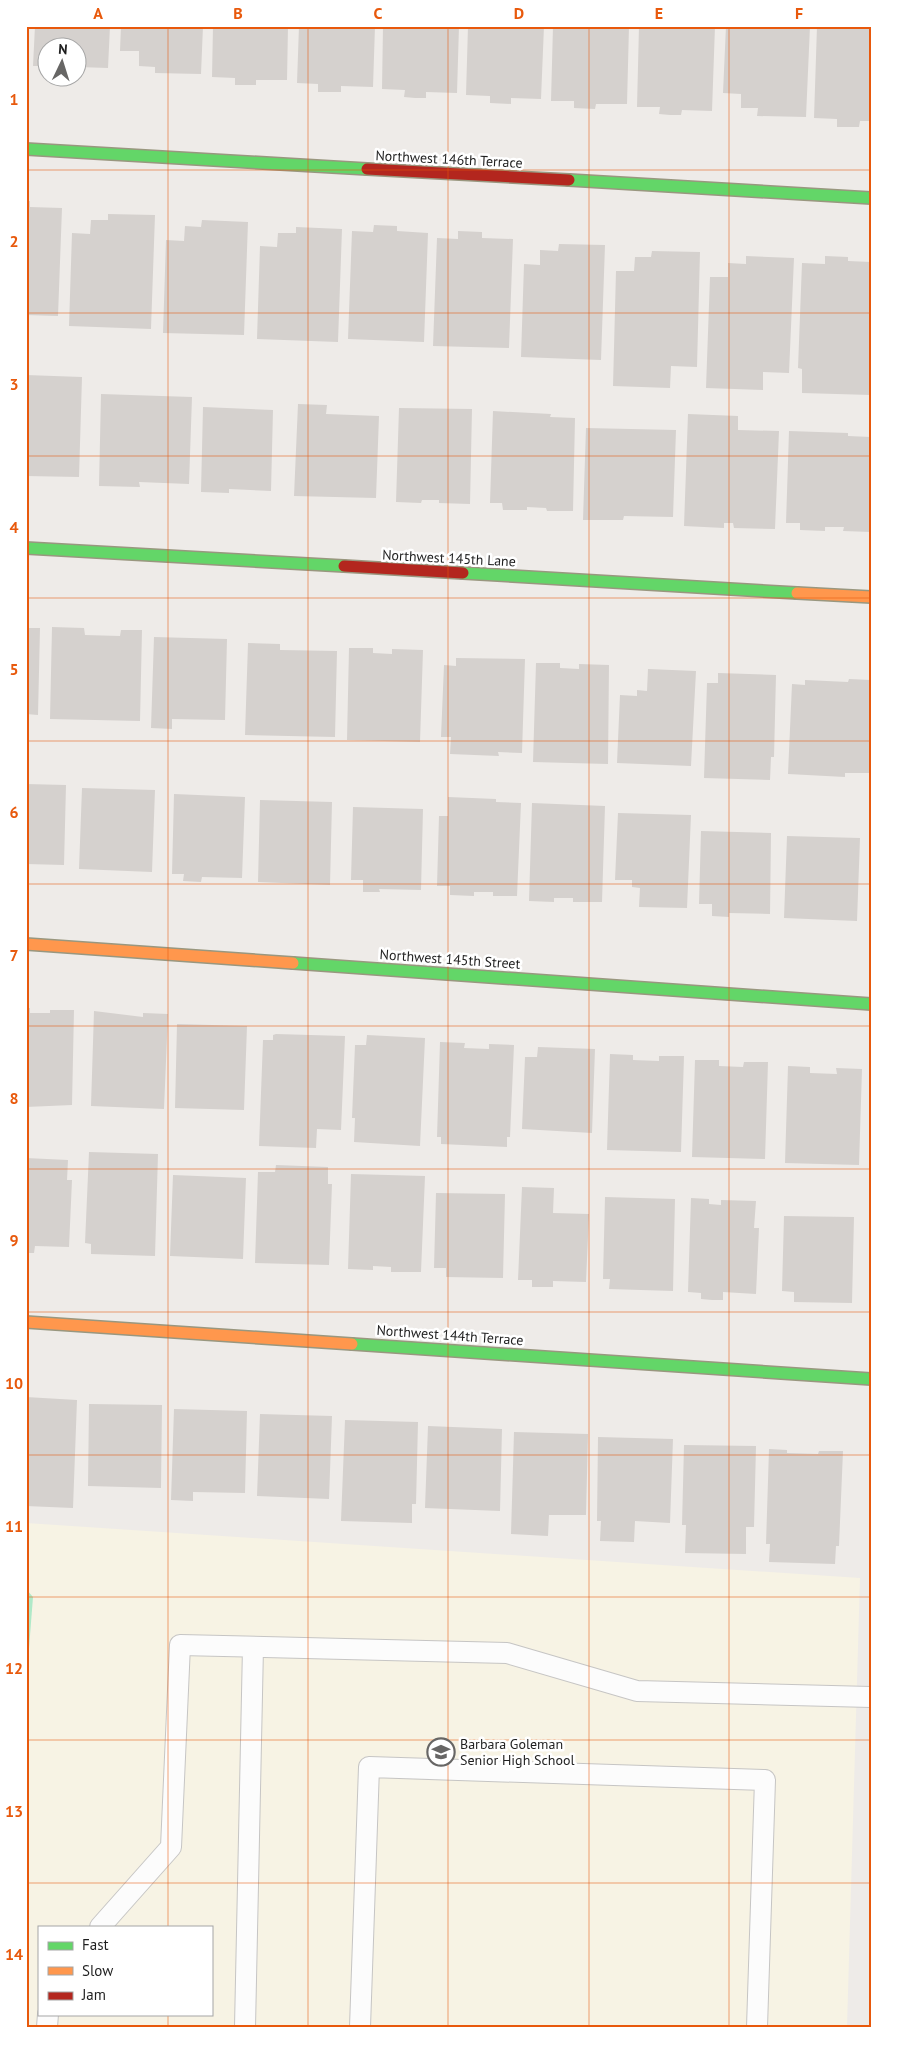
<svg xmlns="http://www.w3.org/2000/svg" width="897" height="2053" font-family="'PT Sans',sans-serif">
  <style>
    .education { fill: #f7f3e4; fill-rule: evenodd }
    .pitch { fill: #afe9c8 }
    .building { fill: #d5d1ce }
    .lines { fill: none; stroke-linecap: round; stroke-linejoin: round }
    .lane-casing { stroke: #c6c5c4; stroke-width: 22 }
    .fast-casing { stroke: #99977f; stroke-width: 14 }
    .slow-casing { stroke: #99977f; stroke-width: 14 }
    .jam-casing { stroke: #99977f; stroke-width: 14 }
    .lane { stroke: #fcfcfc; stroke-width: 20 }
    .fast { stroke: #63d668; stroke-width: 11 }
    .slow { stroke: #ff974d; stroke-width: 11 }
    .jam { stroke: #b3261e; stroke-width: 11 }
    .grid { fill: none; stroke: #e8590c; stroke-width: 1; stroke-opacity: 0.55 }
    .labels { text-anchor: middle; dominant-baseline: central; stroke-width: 5; stroke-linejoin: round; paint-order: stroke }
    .street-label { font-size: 14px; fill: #1f1f1f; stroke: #fff }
    .poi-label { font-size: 14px; fill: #1f1f1f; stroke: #fff; text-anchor: start }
    .neatline { fill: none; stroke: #e8590c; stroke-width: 2 }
    .grid-label { font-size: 16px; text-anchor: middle; font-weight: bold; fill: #e8590c }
  </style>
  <rect width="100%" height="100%" fill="#eeebe8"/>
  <path class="education" d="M26,1523L860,1578L847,2027H26ZM39,1927H211V2014H39Z"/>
  <path class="pitch" d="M26,1589L33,1597L26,1687Z"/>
  <path class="building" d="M35,26H110L108,68L78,67V48H48V66H33Z
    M121,26H203L201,74L155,73V67L139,66V51H120Z
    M213,26H288L287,80H256V85H235V78L212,77Z
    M299,26H375L373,87L341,86V92H318V84L297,83Z
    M383,26H459L457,93L426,92V98H415L404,97L405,90L382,89Z
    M468,26H544L541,99L511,98V104L490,103V96L466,95Z
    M553,26H629L627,104H596L595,109L574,108V101H551Z
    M639,26H715L712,111L682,110L681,115H670L659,114L660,107H637Z
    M726,26H810L806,117L757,116L758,108H741V94L723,93Z
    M817,26H871V121H860L859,127H837V119L814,118Z
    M26,201H30V207L62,208L58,316L26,315Z
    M108,214L155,215L151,329L69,326L72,233L90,234L91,220H108Z
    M202,220L248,222L244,335L163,333L166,240L184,241L185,226L201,227Z
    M374,225L397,226V231L428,233L424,342L348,339L352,231L373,232Z
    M296,227L342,229L338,342L257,339L260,246L277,247L278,233H296Z
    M458,231L482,232V238L513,239L509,348L433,346L437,238L458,239Z
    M559,244L605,245L601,360L521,357L524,264L540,265V250L558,251Z
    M652,251L700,252L697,367L671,366L670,388L613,386L616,271H634L635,257H651Z
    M746,256L794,258L789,373L763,372V390L706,388L710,277H728V263L746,264Z
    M825,256L848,257V261L871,262V395L802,393V369L798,368L802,263L825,264Z
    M26,375L82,377L79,477L26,476Z
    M101,394L192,397L189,484L139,482L140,487L99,486Z
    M298,404L327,405L326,414L379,416L376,498L294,496Z
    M203,407L273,410L271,491L229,489V493L201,492Z
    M399,408L472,409L470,504L439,503V500H422L421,503L396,502Z
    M493,411L551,414L550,417L575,418L573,511H547L546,508L527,507V510H503L502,503H490Z
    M688,414L738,416V430L779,431L775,529L734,528L733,523H724V528L684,526Z
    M586,428L676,430L673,517L624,516L623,520H583Z
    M789,431L848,433V436L871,437V532L843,531L844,527H825V531L800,530V523H786Z
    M52,627L84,628L85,635L120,636L121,630H142L140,721L50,719Z
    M26,628H40L38,715L26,714Z
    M154,637L227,639L225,720L172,719V729L151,728Z
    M248,643L280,644V650L337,651L335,737L245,735Z
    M349,648H373V653L392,654V649L423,650L420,742L347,740Z
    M456,658L525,659L522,753L498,752L499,756L450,754L451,737H441L444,665L456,666Z
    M536,663H560V668L579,669V664L609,665L608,764L533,762Z
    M648,669L696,671L691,766L617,763L620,695L637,696V690L647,691Z
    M718,673L776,675L774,757H771L770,780L704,778L707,683H718Z
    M849,679L871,680L869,773H845V777L788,774L792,684L805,685V680L848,682Z
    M26,784L66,785L64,865L26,864Z
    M82,788L155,790L152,872L79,869Z
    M174,794L245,797L242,878L202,877L201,882L183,881L184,874H172Z
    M448,797L496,799V802L521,803L517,896H493V892H474V896L450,895V886H437L439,816H448Z
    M260,800L332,802L330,885L258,882Z
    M532,803L605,806L602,902H573V898H554V902L529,901Z
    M353,807L423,809L421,890L379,889L380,892H363V880H351Z
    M618,813L691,815L687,908L639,907L640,888L632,887V880H615Z
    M701,831L771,833L770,914L729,913V917L712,916V904H699Z
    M787,836L860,838L857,921L784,918Z
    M26,1008H30V1013H50V1010H74L72,1105L26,1107Z
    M94,1011L143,1017V1013L168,1014L164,1109L91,1106Z
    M177,1024L247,1026L244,1110L175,1108Z
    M276,1034L345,1036L341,1130L317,1129L316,1148L259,1146L263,1040H273V1035Z
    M367,1035L425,1038L420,1146L354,1142L355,1118H352L355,1045H366Z
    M440,1042L465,1043L464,1048L489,1049V1044L514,1045L510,1137H507V1147L441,1144V1137H437Z
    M538,1047L595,1049L592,1133L522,1129L525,1057H537Z
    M610,1054L633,1055V1060L659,1061V1056H684L681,1152L607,1150Z
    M695,1060H719V1066L743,1067L744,1062H768L765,1159L692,1157Z
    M788,1066L810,1067V1073L837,1074L836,1068L862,1069L859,1165L785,1163Z
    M89,1152L158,1154L155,1256L91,1254V1244L85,1243Z
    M26,1158L68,1160L67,1180H72L69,1247L35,1246L34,1253H26Z
    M276,1165L328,1167V1184H332L329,1265L255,1263L258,1172H275Z
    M351,1174L425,1176L421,1272H391V1267L373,1266V1270L348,1269Z
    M173,1175L246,1178L243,1259L170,1256Z
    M522,1187L554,1188L553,1213L589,1214L586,1282L553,1281V1287H532V1280H518Z
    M436,1193L505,1194L503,1278L446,1277V1268H434Z
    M605,1197L675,1199L673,1291L609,1289L610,1279H603Z
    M691,1198L709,1199V1204L721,1205V1200L756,1201L754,1228H759L756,1294L723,1292V1300H712L701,1299V1293L688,1292Z
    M784,1216L854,1217L852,1303L794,1302V1292L782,1291Z
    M26,1397L77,1400L73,1508L26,1506Z
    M89,1404L162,1405L161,1488L88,1486Z
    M174,1409L247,1411L245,1493L193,1492V1501L171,1500Z
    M260,1414L332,1416L329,1499L257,1496Z
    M345,1420L418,1422L416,1504H412V1523L341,1521Z
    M428,1426L502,1429L500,1511L425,1508Z
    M514,1432L588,1434L586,1515H549L548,1536L511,1534Z
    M598,1437L673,1439L670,1523L635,1521L634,1542L600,1541L601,1521H597Z
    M684,1445L756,1446L754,1527H746V1554L685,1553L686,1525H682Z
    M769,1449L787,1450V1453L818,1454L819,1451H843L839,1546H836L835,1564L769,1562L770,1544H766Z"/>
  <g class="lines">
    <g class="lane-casing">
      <path id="lane" d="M100,1927L171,1847L180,1645L507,1653L637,1691L871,1697
        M47,2027L48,2014
        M245,2027L253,1647
        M360,2027L369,1767L765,1780L757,2027"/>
    </g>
    <g class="fast-casing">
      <path id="fast" d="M26,149L367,169
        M569,180L871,198
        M26,548L344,566
        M463,573L797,593
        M293,963L871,1004
        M352,1344L871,1379"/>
    </g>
    <g class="slow-casing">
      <path id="slow" d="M797,593L871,597
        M26,944L293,963
        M26,1322L352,1344"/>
    </g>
    <g class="jam-casing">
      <path id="jam" d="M367,169L569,180
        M344,566L463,573"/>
    </g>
    <use href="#lane" class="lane"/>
    <use href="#fast" class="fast"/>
    <use href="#slow" class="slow"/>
    <use href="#jam" class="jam"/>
  </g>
  <path class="grid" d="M168,26V1927M308,26V2027M448,26V2027M589,26V2027M729,26V2027M26,170H871M26,313H871M26,456H871M26,598H871M26,741H871M26,884H871M26,1026H871M26,1169H871M26,1312H871M26,1455H871M26,1597H871M26,1740H871M26,1883H871M168,2014V2027"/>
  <defs>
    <g id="school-ring" transform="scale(1.4375)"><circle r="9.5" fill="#fff" stroke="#676665" stroke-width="1.5"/><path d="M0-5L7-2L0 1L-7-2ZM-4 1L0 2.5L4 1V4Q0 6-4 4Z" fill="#676665"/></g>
  </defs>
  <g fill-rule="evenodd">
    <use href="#school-ring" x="441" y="1752"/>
  </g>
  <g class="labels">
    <g class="street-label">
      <text transform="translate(449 159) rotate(3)">Northwest 146th Terrace</text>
      <text transform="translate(449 558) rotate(3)">Northwest 145th Lane</text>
      <text transform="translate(450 959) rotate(4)">Northwest 145th Street</text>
      <text transform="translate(450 1335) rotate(4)">Northwest 144th Terrace</text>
    </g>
    <g class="poi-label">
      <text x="460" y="1744">Barbara Goleman<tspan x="460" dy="16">Senior High School</tspan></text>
    </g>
  </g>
  <rect width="897" height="2053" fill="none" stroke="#ffffff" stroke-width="55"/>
  <rect x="38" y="1926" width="175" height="90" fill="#ffffff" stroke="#a5a5a5"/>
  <rect x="48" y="1942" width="25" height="8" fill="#63d668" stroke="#a5a5a5"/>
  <text x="82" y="1950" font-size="15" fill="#1f1f1f">Fast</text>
  <rect x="48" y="1967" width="25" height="8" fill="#ff974d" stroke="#a5a5a5"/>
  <text x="82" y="1976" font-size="15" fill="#1f1f1f">Slow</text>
  <rect x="48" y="1992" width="25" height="8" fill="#b3261e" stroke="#a5a5a5"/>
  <text x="82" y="2000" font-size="15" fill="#1f1f1f">Jam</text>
  <g transform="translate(62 62) rotate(4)"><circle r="24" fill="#ffffff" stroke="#a5a5a5"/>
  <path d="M0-4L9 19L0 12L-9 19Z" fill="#676665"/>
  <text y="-8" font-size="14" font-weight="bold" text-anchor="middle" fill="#1f1f1f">N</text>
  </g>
  <rect x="28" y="28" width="842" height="1998" class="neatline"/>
  <g class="grid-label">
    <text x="98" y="19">A</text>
    <text x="238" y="19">B</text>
    <text x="378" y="19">C</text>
    <text x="519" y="19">D</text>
    <text x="659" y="19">E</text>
    <text x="799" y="19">F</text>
    <text x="14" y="105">1</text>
    <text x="14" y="247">2</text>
    <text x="14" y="390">3</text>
    <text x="14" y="533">4</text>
    <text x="14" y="675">5</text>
    <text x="14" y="818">6</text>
    <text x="14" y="961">7</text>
    <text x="14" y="1104">8</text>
    <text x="14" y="1246">9</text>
    <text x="14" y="1389">10</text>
    <text x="14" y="1532">11</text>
    <text x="14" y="1674">12</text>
    <text x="14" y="1817">13</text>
    <text x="14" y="1960">14</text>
  </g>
</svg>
